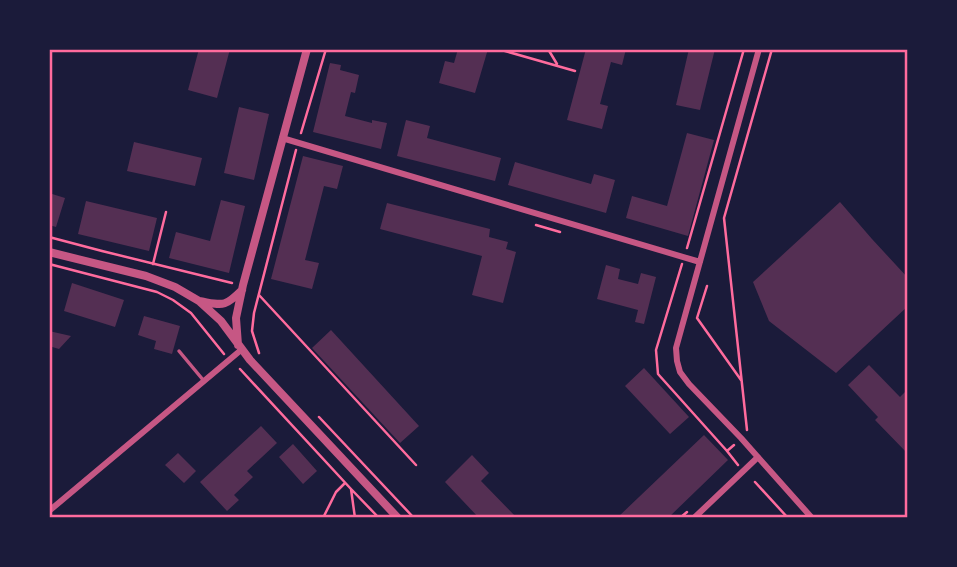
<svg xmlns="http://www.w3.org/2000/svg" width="957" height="567" font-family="Manrope,sans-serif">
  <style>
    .building { fill: #542f53 }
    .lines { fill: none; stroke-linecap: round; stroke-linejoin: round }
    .path { stroke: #ff6b9d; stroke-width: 2.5 }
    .service { stroke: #c65784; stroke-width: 3.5 }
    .minor { stroke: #c65784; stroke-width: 6 }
    .tertiary { stroke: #c65784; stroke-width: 8 }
    .neatline { fill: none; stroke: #ff6b9d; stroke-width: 2.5 }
  </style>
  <rect width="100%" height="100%" fill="#1b1b3a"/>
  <path class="building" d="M199,49H230L217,98L188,90Z
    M458,49H488L475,93L439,83L445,61L454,63Z
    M586,49H626L622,65L611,62L600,104L608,106L602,129L567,120Z
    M689,49H715L700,110L676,105Z
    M330,63L341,65L340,70L359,75L355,93L351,92L345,116L372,123V120L387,123L381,149L313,132Z
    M239,107L269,114L254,180L224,173Z
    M406,120L430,126L427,138L501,158L495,181L397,156Z
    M687,133L714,140L688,236L626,218L632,196L667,206Z
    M134,142L202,158L195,186L127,171Z
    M303,156L343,166L337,189L324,186L305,260L319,263L312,289L271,279Z
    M515,162L591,184L594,174L615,180L606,213L508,185Z
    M49,193L65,198L56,227L49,225Z
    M221,200L245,206L229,273L169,258L176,232L210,241Z
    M86,201L157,218L149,251L78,234Z
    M840,202L872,239L908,278V306L836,373L769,321L753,282Z
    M387,203L490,229L489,237L508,242L506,249L516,252L503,303L472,295L482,256L380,229Z
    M606,265L620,269L618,279L638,284L641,273L656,277L644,324L635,322L638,310L597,299Z
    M72,283L124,300L115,327L64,311Z
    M144,316L180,326L172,354L154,349L156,341L138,335Z
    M331,330L419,426L400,443L312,348Z
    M49,331L71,336L59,349L49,346Z
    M869,365L900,397L908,389V454L875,420L878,417L848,385Z
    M644,368L689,417L670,434L625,386Z
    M261,426L277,443L247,471L253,477L234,495L239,500L227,511L200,482Z
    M704,435L728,460L668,518H617Z
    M293,444L317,471L303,484L279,457Z
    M178,453L196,471L184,483L165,465Z
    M472,455L489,473L481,481L517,518H479L445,482Z"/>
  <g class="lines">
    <path class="path" d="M498,49L575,71
      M548,49L557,64
      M301,133L326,49
      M536,225L560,232
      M49,237L102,251L232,283
      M687,248L744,49
      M49,264L157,292L173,300L191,313L224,354
      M153,264L166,212
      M682,264L656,350L658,374L727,451
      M707,286L697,318L741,380
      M259,295L416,465
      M259,353L252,331L254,313L296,150
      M240,369L351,489L355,518
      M319,417L414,518
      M747,430L724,218L772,49
      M734,445L727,451L738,465
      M755,482L788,518
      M351,489L379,518
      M323,518L336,492L345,483
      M680,518L687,512"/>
    <path class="service" d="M179,351L204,381"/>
    <path class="minor" d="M759,49L676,348L677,361L680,372L689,384L741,438L812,518
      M282,138L700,262
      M49,511L241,350
      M694,518L758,457"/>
    <path class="tertiary" d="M49,252L146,276L175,287L199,301L221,321L250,360L398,518
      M199,301C223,305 224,308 242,290
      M238,345L236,318L243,285L307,49"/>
  </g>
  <rect width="957" height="567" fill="none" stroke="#1b1b3a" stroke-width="102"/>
  <rect x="51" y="51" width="855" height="465" class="neatline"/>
</svg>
